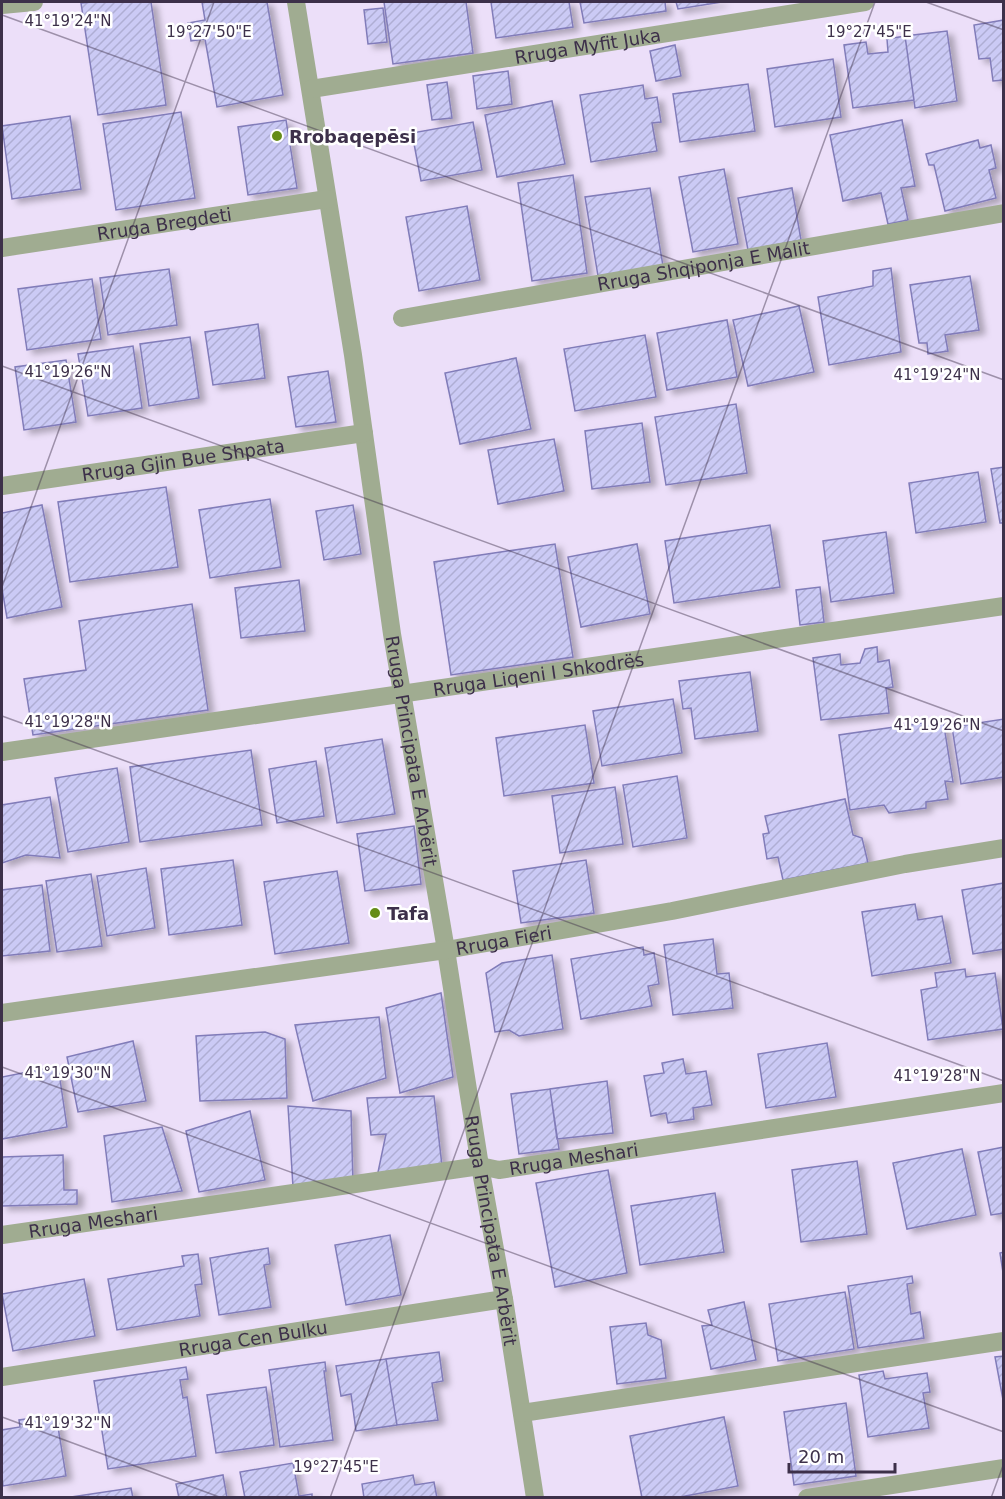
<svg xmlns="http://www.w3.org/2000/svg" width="1005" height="1499" font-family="'DejaVu Sans',sans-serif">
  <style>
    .building { fill: url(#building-hatch); stroke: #817cb9; stroke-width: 1.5; filter: url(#shadow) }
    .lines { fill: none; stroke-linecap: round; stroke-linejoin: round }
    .minor { stroke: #a0ac91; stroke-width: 18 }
    .ticks { fill: none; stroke: #3d304a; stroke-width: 1.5; stroke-opacity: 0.45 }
    .poi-dot { fill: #668d18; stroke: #fff; stroke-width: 2 }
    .labels { text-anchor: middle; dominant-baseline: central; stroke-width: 5; stroke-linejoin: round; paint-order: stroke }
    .street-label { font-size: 18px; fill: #3d304a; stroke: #fff }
    .poi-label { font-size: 18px; font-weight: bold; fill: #3d304a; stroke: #fff; text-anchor: start }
    .ticks-label { font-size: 15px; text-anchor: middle; fill: #3d304a; stroke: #fff; stroke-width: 5; stroke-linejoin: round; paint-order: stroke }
  </style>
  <defs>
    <pattern id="building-hatch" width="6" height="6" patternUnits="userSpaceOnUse" patternTransform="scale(1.5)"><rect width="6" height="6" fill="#cbcaf5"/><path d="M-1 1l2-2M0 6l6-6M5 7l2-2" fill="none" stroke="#afaed4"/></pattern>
    <filter id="shadow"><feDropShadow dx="6" dy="4" stdDeviation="3" flood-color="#0004"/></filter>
  </defs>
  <rect width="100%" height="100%" fill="#ecdff9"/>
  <path class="building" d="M93,2H151L166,105L98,115L81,3Z
    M202,2H267L283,95L217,107L205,39L191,41L188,23L205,20Z
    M384,2H466L473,53L393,64Z
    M491,2H569L573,27L496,38Z
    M580,2H665L666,11L584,23Z
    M676,2H722L678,9Z
    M383,8L387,42L368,44L364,10Z
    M1004,20V80L993,81L990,58L979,59L974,25Z
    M947,31L957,101L915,108L905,36Z
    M905,36L914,100L853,108L844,45L866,42L868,54L888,52L887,39Z
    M675,45L681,76L656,81L650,51Z
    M833,59L841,117L775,127L767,69Z
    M508,71L512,104L477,109L473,76Z
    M447,82L452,118L432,120L427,85Z
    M748,84L755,131L680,142L673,94Z
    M643,85L645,99L657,97L661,122L652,123L657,151L591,162L580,95Z
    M552,101L565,164L497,177L485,115Z
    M181,112L195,198L116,210L103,124Z
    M70,116L81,189L12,199L2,126Z
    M286,120L297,188L248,195L238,127Z
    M902,120L915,186L901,188L908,220L888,224L881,193L843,201L830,135Z
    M473,122L482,170L421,181L412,133Z
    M978,140L980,148L991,145L996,168L989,170L996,198L945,211L934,165H929L926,154Z
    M724,169L738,244L693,252L679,177Z
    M573,175L587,273L532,281L518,183Z
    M650,188L663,266L598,276L585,197Z
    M792,188L801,240L748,250L738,198Z
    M467,206L480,280L419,291L406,217Z
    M891,268L901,352L829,365L818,297L873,286V271Z
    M169,269L177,325L108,335L100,278Z
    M970,276L979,330L945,335L948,351L928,354L927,343H919L910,285Z
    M92,279L101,339L27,350L18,289Z
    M799,306L814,372L748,386L733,320Z
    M727,320L737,377L667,390L657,333Z
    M258,324L265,378L213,385L205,332Z
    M645,335L656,397L575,411L564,349Z
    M190,337L199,398L149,406L140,344Z
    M133,346L142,408L88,416L78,354Z
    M516,358L531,429L460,444L445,373Z
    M66,360L76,422L24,430L15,367Z
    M328,371L336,422L296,427L288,377Z
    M736,404L747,473L666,485L655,417Z
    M642,423L650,482L592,489L585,431Z
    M554,439L564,491L498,504L488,450Z
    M1004,467V523H1000L991,469Z
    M978,472L986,522L916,533L909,483Z
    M166,487L178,567L70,582L58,502Z
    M270,499L281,567L210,578L199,510Z
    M42,505L62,607L7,618L2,589V513Z
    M353,505L361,554L324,560L316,511Z
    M770,525L780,587L674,603L665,541Z
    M886,532L894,593L831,602L823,541Z
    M555,544L573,657L451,675L434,562Z
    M637,544L650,614L581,627L568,557Z
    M299,580L305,631L241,638L235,588Z
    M820,587L824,622L800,625L796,590Z
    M192,604L208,710L33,735L24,679L86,670L79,621Z
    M877,647L878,662L889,660L893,687L886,688L889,713L821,720L813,658L840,654L841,665L860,663L865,649Z
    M750,672L758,731L695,739L691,708L683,709L679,681Z
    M673,699L682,753L602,766L593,711Z
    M1004,719V777L961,784L952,727Z
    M943,720L953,782L945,781L948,799L926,802V808L889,813L884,805L850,810L839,735Z
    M585,725L594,783L504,796L496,738Z
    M382,739L395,814L337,823L325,748Z
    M251,750L262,825L140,842L130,767Z
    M316,761L324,816L277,823L269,769Z
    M117,768L129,842L68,852L55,778Z
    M677,776L687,838L633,847L623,785Z
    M615,787L623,844L560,853L552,796Z
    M50,797L60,858L26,855L2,863V805Z
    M845,799L853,835L862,838L868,863L783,880L778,857L767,859L763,834L769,833L765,816Z
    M414,826L421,884L365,891L357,834Z
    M233,860L242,925L169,935L161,869Z
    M586,860L594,913L521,923L513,871Z
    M146,868L155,928L107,936L97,876Z
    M337,871L349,943L275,954L264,882Z
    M91,874L102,946L57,952L46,881Z
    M1004,883V949L973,954L962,890Z
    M42,885L50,951L2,956V890Z
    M915,904L918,920L942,916L951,963L872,976L862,912Z
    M713,939L717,974L729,973L733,1008L673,1015L664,945Z
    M643,947L644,955L654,953L659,984L648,986L652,1006L581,1019L571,959Z
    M552,955L563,1029L519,1036L509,1030L495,1032L486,973L502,963Z
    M965,969L966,977L995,973L1003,1029L928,1040L921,990L937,987L935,973Z
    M441,993L453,1077L400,1093L386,1008Z
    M379,1017L386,1078L313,1101L295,1025Z
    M265,1032L285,1039L287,1098L200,1101L196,1036Z
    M133,1041L146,1101L78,1112L67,1057Z
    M827,1043L836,1097L766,1108L758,1054Z
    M683,1059L686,1074L706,1071L712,1105L693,1108L694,1119L668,1123L666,1113L651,1116L644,1076L664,1073L662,1063Z
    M58,1066L67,1127L2,1139V1077Z
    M607,1081L613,1133L557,1139L550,1089Z
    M550,1089L559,1149L519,1154L511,1094Z
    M434,1096L442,1166L377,1177L386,1134L371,1135L367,1098Z
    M288,1106L351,1111L353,1183L293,1187Z
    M250,1111L265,1180L199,1192L186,1131Z
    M162,1127L182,1191L112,1202L104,1136Z
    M1004,1147V1213L991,1215L978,1152Z
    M962,1149L976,1215L907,1229L893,1163Z
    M63,1155L64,1190H77V1204L2,1206V1157Z
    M857,1161L867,1234L801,1242L792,1170Z
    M608,1170L627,1273L555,1287L536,1183Z
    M715,1193L724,1252L640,1265L631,1206Z
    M390,1235L401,1295L346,1305L335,1245Z
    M268,1248L270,1264L264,1265L271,1307L219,1315L210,1258Z
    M1004,1252V1279L1000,1253Z
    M198,1254L202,1284L195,1285L200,1316L117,1330L108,1279L184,1266L182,1256Z
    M912,1276L913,1283L907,1284L911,1314L920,1312L924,1338L858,1348L848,1286Z
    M84,1279L95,1336L13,1351L2,1294Z
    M845,1292L854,1349L778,1361L769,1304Z
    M744,1302L756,1360L711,1369L702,1326L712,1325L708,1310Z
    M646,1323L648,1335L661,1340L666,1378L617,1384L610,1327Z
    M439,1352L443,1381L432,1383L438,1420L397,1425L386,1359Z
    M1004,1356V1405L995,1357Z
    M386,1359L397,1425L356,1431L351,1394L341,1396L336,1366Z
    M325,1362L326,1371H324L333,1440L280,1447L269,1370Z
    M186,1367L188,1379L180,1380L183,1398L187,1397L196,1456L108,1469L94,1381Z
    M883,1371L885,1379L927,1373L930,1392L923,1393L929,1428L868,1437L859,1375Z
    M266,1387L274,1445L216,1453L207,1395Z
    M846,1403L856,1476L794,1485L784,1412Z
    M56,1415L66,1476L3,1486L2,1477V1430L20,1427L19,1420Z
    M724,1417L738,1486L675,1498H642L630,1436Z
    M293,1463L299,1496L312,1494V1498H245L240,1472Z
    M223,1475L227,1498H179L176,1484Z
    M413,1475L415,1485L434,1482L437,1498H364L362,1484Z
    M131,1488L133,1498L71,1497Z"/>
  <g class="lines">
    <g class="minor">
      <path id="s1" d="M296,2L353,355L392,634L446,950L480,1166L504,1299L535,1498"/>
      <path d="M2,5L34,2"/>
      <path id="s2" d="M311,89L865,2"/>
      <path id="s3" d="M2,248L327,199"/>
      <path id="s4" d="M402,318L1004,213"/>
      <path id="s5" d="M2,486L364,433"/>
      <path id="s6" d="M2,752L1004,606"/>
      <path id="s7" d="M2,1013L446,950L672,911L905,864L1004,848"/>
      <path id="s8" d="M2,1235L480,1166L499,1170L1004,1093"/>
      <path id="s9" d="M2,1377L504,1299"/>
      <path d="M522,1413L1004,1341"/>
      <path d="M807,1498L1004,1468"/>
    </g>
  </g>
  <path class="ticks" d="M926,2L1004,30M2,15L1004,380M2,366L1004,731M2,587L214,2M2,716L1004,1081M2,1067L1004,1432M2,1417L222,1498M330,1498L875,2M991,1498L1004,1463"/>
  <g class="poi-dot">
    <circle cx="277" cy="136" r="6"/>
    <circle cx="375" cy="913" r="6"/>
  </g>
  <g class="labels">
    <g class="street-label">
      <text stroke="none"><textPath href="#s2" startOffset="280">Rruga Myfit Juka</textPath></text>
      <text stroke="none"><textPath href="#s3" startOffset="164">Rruga Bregdeti</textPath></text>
      <text stroke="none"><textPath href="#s4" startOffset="306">Rruga Shqiponja E Malit</textPath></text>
      <text stroke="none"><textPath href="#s5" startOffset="183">Rruga Gjin Bue Shpata</textPath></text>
      <text stroke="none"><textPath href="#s6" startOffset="542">Rruga Liqeni I Shkodrës</textPath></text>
      <text stroke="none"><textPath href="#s1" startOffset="758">Rruga Principata E Arbërit</textPath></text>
      <text stroke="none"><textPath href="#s7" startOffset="507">Rruga Fieri</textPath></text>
      <text stroke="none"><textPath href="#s8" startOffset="578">Rruga Meshari</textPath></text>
      <text stroke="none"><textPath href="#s8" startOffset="92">Rruga Meshari</textPath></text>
      <text stroke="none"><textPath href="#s1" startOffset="1244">Rruga Principata E Arbërit</textPath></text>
      <text stroke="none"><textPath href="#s9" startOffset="254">Rruga Cen Bulku</textPath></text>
    </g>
    <g class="poi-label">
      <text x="289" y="136">Rrobaqepēsi</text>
      <text x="387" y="913">Tafa</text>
    </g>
  </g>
  <g class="ticks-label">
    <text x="68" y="26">41°19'24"N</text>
    <text x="209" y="37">19°27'50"E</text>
    <text x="869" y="37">19°27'45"E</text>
    <text x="68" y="377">41°19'26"N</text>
    <text x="937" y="380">41°19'24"N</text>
    <text x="68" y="727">41°19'28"N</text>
    <text x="937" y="730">41°19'26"N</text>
    <text x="68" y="1078">41°19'30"N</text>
    <text x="937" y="1081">41°19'28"N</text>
    <text x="68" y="1428">41°19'32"N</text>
    <text x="336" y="1472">19°27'45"E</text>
  </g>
  <rect width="1005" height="1499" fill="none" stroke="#3d304a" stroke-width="6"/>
  <path d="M789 1463v9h106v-9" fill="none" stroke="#3d304a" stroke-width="3"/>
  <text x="798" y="1463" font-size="18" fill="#3d304a" stroke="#ffffff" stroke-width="4.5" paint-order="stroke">20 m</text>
</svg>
